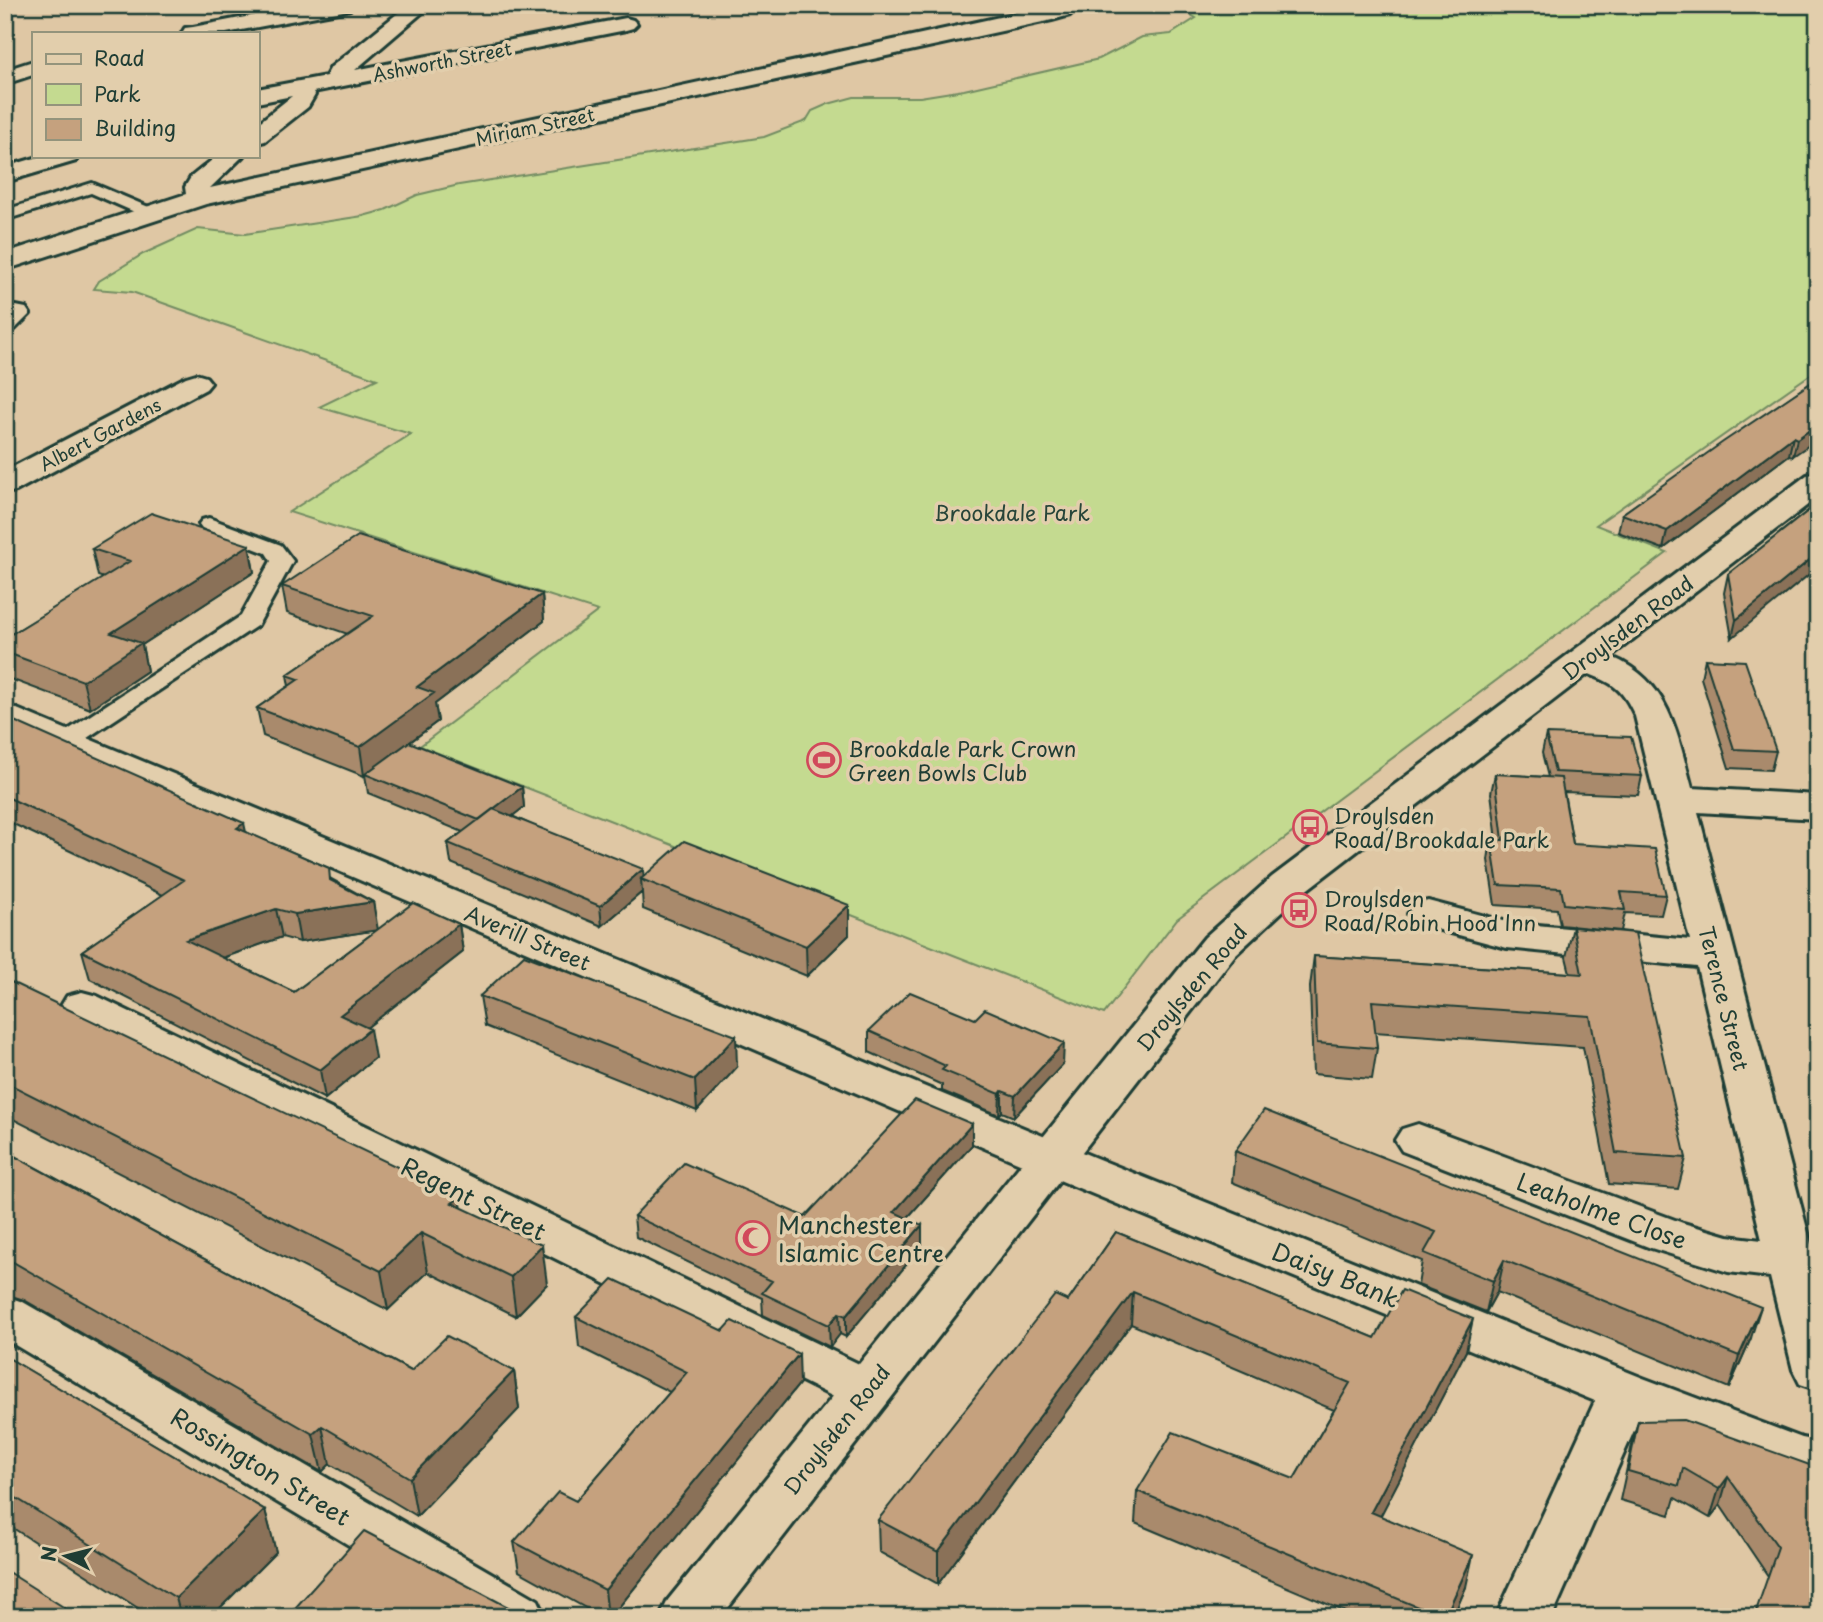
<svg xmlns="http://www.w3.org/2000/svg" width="1823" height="1622" font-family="'Playpen Sans',sans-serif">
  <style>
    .green { fill: #c4da90; stroke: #728c62; stroke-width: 2 }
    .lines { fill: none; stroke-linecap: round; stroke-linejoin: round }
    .service-casing { stroke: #1f3d34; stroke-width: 6 }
    .minor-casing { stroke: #1f3d34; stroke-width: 6 }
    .tertiary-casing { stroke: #1f3d34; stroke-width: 6 }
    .service { fill: #e2ceac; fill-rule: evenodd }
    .minor { fill: #e2ceac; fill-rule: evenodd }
    .tertiary { fill: #e2ceac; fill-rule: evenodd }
    .wall { fill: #a98a6c; stroke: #1f3d34; stroke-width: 2; fill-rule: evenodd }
    .shaded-wall { fill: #8a7158; stroke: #1f3d34; stroke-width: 2 }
    .building { fill: #c5a17e; stroke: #1f3d34; stroke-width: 2 }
    .labels { text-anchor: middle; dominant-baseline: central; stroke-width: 7; stroke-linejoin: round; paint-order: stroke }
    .far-street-label { font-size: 18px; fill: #1f3d34; stroke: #e2ceac }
    .park-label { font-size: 21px; fill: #274539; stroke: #e2ceac }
    .street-label { font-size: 21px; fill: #1f3d34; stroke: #e2ceac }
    .poi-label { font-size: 21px; fill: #1f3d34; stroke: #e2ceac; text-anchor: start }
    .near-street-label { font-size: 24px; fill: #1f3d34; stroke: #e2ceac }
    .near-poi-label { font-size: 24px; fill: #1f3d34; stroke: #e2ceac; text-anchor: start }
  </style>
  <rect width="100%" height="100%" fill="#dfc7a4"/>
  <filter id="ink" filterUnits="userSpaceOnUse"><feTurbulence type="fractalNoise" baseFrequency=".0143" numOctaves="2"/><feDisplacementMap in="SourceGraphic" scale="14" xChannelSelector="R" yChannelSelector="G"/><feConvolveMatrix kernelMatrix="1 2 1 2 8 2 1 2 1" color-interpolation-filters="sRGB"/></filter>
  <g filter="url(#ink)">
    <path class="green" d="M1173,5H1818V369L1596,525L1667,553L1177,919L1104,1014L420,746L598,611L289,512L411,434L319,407L377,379L132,292L94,289L99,281L143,254L198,229L245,234L363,216L385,210L417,195L459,185L764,137L806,121L812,111L828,104L854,97H920L964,90L1099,59L1142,37L1171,34L1196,18Z"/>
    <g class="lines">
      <g class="service-casing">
        <path id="service" d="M92,183L158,211L160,214L152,219L146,217L91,193L5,220V210Z
          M209,518L281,545L293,561L258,625L75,746H59L55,741L59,736L241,616L271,561L266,553L202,528L199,524L202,520Z"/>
      </g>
      <g class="minor-casing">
        <path id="minor" d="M308,5H353L350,9L343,11L226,33H182L185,28L193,27Z
          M408,5H431L355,70L626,18L633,20L637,24L633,28L626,30L313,92L315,95L308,107L265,141L257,143V124L292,96L257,103V89L326,76L331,67Z
          M1055,5H1076L1070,15L1052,20L206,204L5,270V253L186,194L185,187L191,177L217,156H243L210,188Z
          M33,61V75L5,84V70Z
          M42,156H79L76,161L5,182V167Z
          M16,306L26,308L30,314L15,329L5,331V309Z
          M196,374L206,377L211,383L206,389L16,491L5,493V471L186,377Z
          M1585,648C1666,669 1673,717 1692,788L1818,795V819L1698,812L1818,1271V1390L1800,1384L1793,1370L1770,1277L1728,1272L1651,1248L1402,1151L1395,1140L1402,1129L1418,1124L1683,1223L1728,1236L1762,1240L1697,967L1507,948L1414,923L1408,914L1414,905L1428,901L1507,922L1690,940L1635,716C1629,703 1623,692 1611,684C1597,675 1577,673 1567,659L1573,652Z
          M5,704L1096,1158L1643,1378L1802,1438L1818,1441V1483L1779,1474L1639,1419L1552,1617H1496L1595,1401L1064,1182L5,728Z
          M82,992L97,996L884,1376L892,1390L884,1404L866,1410L848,1404L67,1016L61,1006L67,996Z
          M5,1296L23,1302L538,1600L546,1617H469L5,1339Z"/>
      </g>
      <g class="tertiary-casing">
        <path id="tertiary" d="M1818,473V497L1300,895L1235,955L721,1617H660L668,1600L1205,937L1272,877L1807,475Z"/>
      </g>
      <use href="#service" class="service"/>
      <use href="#minor" class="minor"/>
      <use href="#tertiary" class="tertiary"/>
    </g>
    <path class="wall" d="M1818,378L1793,456L1789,455L1663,549L1618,532L1622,514Z
      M1818,503L1732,638L1724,593L1728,574Z
      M249,545L254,572L142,645L147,671L90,709L5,677V638L104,578L98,576L92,549Z
      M282,586L542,594L544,621L435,704L438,721L409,743L522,787L524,807L512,816L644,877L849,905V935L807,976L643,909L642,892L602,926L451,863L448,843L463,832L368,793L365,775L364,776L263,736L257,708L289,686L287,675L348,634L287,613Z
      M1705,659L1776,751L1771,770L1729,768L1701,678Z
      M5,717L246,832L373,902L377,930L459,924L463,952L366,1028L375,1058L325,1099L90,979L82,951L163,895L5,820ZM377,930L294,992L223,958L282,937L300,942Z
      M1546,734L1642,776L1638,795L1564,792L1573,844L1666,895L1661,915L1625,913L1621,931L1560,925L1557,909L1495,905L1488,860L1491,840H1497L1491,793L1495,774L1548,777L1542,753Z
      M1573,927L1686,1158L1678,1189L1609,1184L1583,1047L1375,1032L1377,1048L1372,1079L1313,1074L1310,987L1314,956L1570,973L1566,957Z
      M5,984L460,1197L461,1208L547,1284L516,1316L428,1272L388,1310L5,1115Z
      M480,996L737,1067L697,1111L485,1026Z
      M869,1031L1063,1064L1014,1117L1002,1112L999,1115L942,1091V1085L869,1052Z
      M972,1124V1145L907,1218L922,1246L846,1337L840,1334L830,1347L763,1315L762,1298L636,1237L634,1216L805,1217Z
      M5,1151L411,1371H514L519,1409L417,1516L330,1464L322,1472L24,1300L5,1294Z
      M1235,1151L1751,1338L1729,1388L1497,1292L1486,1312L1418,1285L1422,1261L1232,1182Z
      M1116,1232L1375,1338L1466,1351L1380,1516L1466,1587L1453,1617H1358L1135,1523L1137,1491L1294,1479L1334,1410L1131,1324L938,1584L879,1552L878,1520L1068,1301Z
      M576,1317L800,1383L611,1617H602L519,1571L514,1542L576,1501L670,1392L579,1347Z
      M5,1356L265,1510L276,1552L211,1617H152L5,1523Z
      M1638,1421L1818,1468L1768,1576L1720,1505L1710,1518L1675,1498L1670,1515L1620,1500L1631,1449Z"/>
    <path class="shaded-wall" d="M1818,424V439L1793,456L1797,439Z
      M1793,437L1789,455L1663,549L1667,531Z
      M249,545L254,572L142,645L147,671L90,709L83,681L111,633Z
      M1818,553V567L1732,638L1736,620Z
      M542,594L544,621L435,704L438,721L364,776L360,747L417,687Z
      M522,787L524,807L482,840L479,820Z
      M244,823L250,851L237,828Z
      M643,869L644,881L641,879L642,892L602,926L600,906Z
      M373,902L378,930L300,942L295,914Z
      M849,905V935L807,976L806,946Z
      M276,909L282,937L193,968L186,940Z
      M459,924L463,952L346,1044L340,1015Z
      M370,1029L375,1058L325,1099L320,1070Z
      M736,1036L737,1067L697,1111L695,1080Z
      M1064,1043L1063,1064L1014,1117L1015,1096Z
      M1002,1091V1112L999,1115L1000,1094Z
      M972,1124V1145L894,1233V1212Z
      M460,1197L466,1235L452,1203Z
      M922,1225V1246L846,1337V1316Z
      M421,1233L428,1272L388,1310L381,1271Z
      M542,1245L547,1284L516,1316L511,1277Z
      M1504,1260L1497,1292L1486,1312L1493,1281Z
      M1133,1292L1131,1324L938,1584V1552Z
      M1761,1307L1751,1338L1729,1388L1739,1356Z
      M839,1313L840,1334L830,1347L829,1325Z
      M1473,1319L1466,1351L1366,1544L1371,1512Z
      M799,1354L800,1383L611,1617H608L605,1590Z
      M514,1371L519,1409L417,1516L410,1478Z
      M322,1426L330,1464L322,1472L313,1434Z
      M1728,1477L1720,1505L1710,1518L1719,1489Z
      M265,1510L276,1552L211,1617H181L176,1598Z
      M1473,1555L1466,1587L1453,1617H1445Z"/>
    <path class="building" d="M1818,378V424L1797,439L1793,437L1667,531L1622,514L1723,442Z
      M1818,503V553L1736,620L1728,574Z
      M151,513L249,545L111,633L141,643L83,681L5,652V638L130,561L92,549Z
      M358,536L542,594L417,687L434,693L360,747L257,708L299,679L287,675L373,616L282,586Z
      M1705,659L1745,661L1776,751L1734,749Z
      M5,717L244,823L237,828L329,868L330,880L373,902L295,914L276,909L186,940L294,992L413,903L459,924L340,1015L370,1029L320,1070L82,951L184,880L5,796Z
      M1546,734L1631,737L1642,776L1555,772Z
      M409,742L522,787L479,820L365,774Z
      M1495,774L1561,778L1573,844L1655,849L1666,895L1621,892L1625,910L1564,904L1561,888L1498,885L1491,840H1503Z
      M493,809L643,869L600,906L448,843Z
      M684,841L849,905L806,946L641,879Z
      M1573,927L1635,933L1686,1158L1616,1153L1590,1016L1372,1001L1377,1048L1317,1043L1314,956L1582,974Z
      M524,955L736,1036L695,1080L480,996Z
      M9,981L460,1197L452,1203L542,1245L511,1277L421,1233L381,1271L5,1082V984Z
      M910,992L975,1019L985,1009L1064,1043L1015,1096L1002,1091L1000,1094L942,1070L946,1066L869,1031Z
      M915,1100L972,1124L894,1212L922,1225L846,1316L839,1313L829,1325L762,1293L772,1281L634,1216L684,1163L805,1217Z
      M1264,1110L1761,1307L1739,1356L1504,1260L1493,1281L1424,1253L1436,1232L1235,1151Z
      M5,1151L411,1371L447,1336L514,1371L410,1478L322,1426L313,1434L13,1262L5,1260Z
      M1116,1232L1375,1338L1402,1290L1473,1319L1371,1512L1473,1555L1445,1617H1442L1137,1491L1173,1432L1294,1479L1350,1383L1133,1292L938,1552L878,1520L1055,1295L1068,1301Z
      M613,1279L723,1331L732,1321L799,1354L605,1590L514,1542L558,1492L576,1501L687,1372L576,1317Z
      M5,1356L265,1510L176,1598L5,1491Z
      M1684,1420L1818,1468V1617H1754L1778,1547L1728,1477L1719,1489L1683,1468L1679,1486L1628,1471L1638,1421Z
      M364,1531L527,1617H287Z
      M5,1570L79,1617H5Z"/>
  </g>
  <defs>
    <g id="stadium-ring" transform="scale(1.75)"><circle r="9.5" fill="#e2ceac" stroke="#d1495b" stroke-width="1.5"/><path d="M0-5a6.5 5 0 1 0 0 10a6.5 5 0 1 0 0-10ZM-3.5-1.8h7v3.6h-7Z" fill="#d1495b"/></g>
    <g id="bus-ring" transform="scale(1.75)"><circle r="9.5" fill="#e2ceac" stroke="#d1495b" stroke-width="1.5"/><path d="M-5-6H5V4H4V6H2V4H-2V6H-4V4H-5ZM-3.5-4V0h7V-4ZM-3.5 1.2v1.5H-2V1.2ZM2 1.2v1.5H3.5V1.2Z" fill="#d1495b"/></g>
    <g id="mosque-ring" transform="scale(1.75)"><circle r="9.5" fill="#e2ceac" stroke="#d1495b" stroke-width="1.5"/><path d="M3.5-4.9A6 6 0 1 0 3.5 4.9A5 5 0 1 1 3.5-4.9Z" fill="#d1495b"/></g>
  </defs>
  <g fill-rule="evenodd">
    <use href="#stadium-ring" x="824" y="760"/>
    <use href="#bus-ring" x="1310" y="827"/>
    <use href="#bus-ring" x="1299" y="910"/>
    <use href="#mosque-ring" x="753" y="1238"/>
  </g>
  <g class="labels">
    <g class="far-street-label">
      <text transform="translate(442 61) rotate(-11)">Ashworth Street</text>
      <text transform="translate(535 126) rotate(-12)">Miriam Street</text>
      <text transform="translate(100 434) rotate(-28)">Albert Gardens</text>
    </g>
    <g class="park-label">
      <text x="1012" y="512">Brookdale Park</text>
    </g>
    <g class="street-label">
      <text transform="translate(1627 627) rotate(-37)">Droylsden Road</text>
      <text transform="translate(528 937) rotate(23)">Averill Street</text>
      <text transform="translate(1191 987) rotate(-50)">Droylsden Road</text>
      <text transform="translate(1725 998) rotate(76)">Terence Street</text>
      <text transform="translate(836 1429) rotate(-52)">Droylsden Road</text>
    </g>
    <g class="poi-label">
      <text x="848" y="748">Brookdale Park Crown<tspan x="848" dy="24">Green Bowls Club</tspan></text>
      <text x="1334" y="815">Droylsden<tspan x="1334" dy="24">Road/Brookdale Park</tspan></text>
      <text x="1324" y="898">Droylsden<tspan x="1324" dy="24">Road/Robin Hood Inn</tspan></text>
    </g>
    <g class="near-street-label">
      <text transform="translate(474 1198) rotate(26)">Regent Street</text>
      <text transform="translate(1602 1210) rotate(20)">Leaholme Close</text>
      <text transform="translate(1336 1274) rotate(22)">Daisy Bank</text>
      <text transform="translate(261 1466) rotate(31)">Rossington Street</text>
    </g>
    <g class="near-poi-label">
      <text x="778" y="1224">Manchester<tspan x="778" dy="28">Islamic Centre</tspan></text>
    </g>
  </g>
  <rect width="1823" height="1622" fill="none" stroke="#e2ceac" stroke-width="28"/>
  <rect x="14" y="14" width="1795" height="1594" fill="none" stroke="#1f3d34" stroke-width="2.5" filter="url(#ink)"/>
  <rect x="32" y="32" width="228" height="126" fill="#e2ceac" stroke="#94947c" stroke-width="2"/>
  <rect x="46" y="54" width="35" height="10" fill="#e2ceac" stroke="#94947c" stroke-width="2"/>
  <text x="94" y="66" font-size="21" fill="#1f3d34">Road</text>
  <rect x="46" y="84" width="35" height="21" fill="#c4da90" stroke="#94947c" stroke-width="2"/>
  <text x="94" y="102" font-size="21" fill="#1f3d34">Park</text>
  <rect x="46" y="119" width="35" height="21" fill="#c5a17e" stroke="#94947c" stroke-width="2"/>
  <text x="94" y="136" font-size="21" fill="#1f3d34">Building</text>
  <g transform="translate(66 1556) rotate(277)" stroke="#e2ceac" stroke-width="5" paint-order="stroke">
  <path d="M0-5L12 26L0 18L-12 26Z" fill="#1f3d34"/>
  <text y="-10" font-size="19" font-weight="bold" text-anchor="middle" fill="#1f3d34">N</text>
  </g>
</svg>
